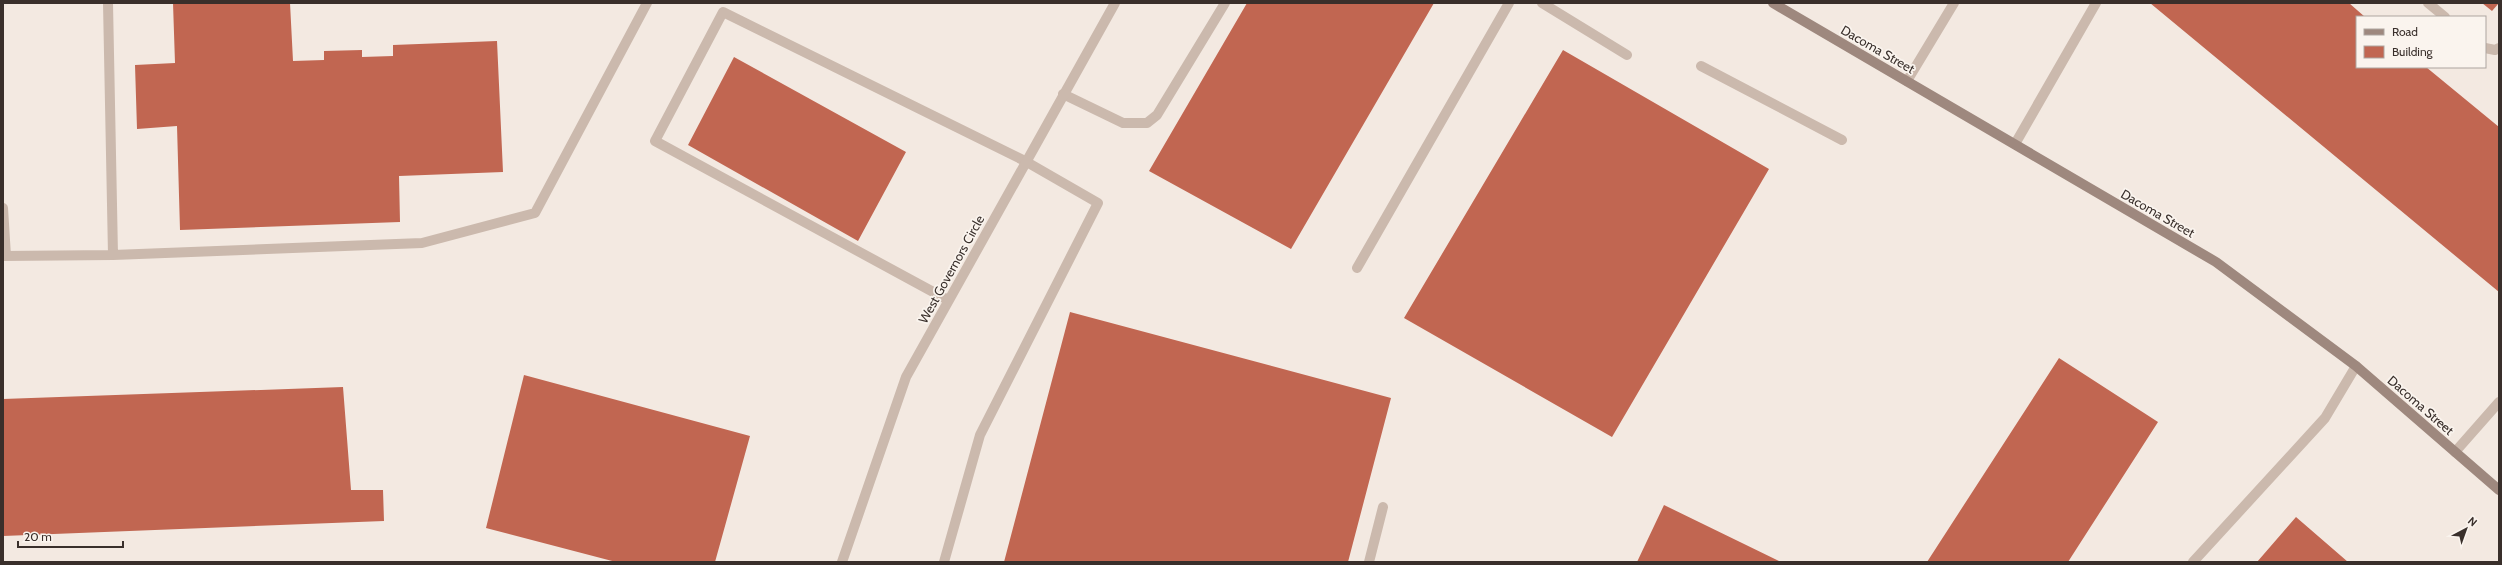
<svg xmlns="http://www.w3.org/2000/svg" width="2502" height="565" font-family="Cabin,sans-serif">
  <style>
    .building { fill: #c16651 }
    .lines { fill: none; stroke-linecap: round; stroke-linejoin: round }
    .service { stroke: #cbb9ad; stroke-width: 10 }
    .tertiary { stroke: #cbb9ad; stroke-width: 10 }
    .secondary { stroke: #9e887e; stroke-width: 10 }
    .labels { text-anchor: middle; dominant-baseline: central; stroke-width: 3.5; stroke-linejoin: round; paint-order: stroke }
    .street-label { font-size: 13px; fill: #392f2b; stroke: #faf4ee }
  </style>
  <rect width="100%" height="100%" fill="#f3e9e1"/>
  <path class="building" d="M173,3H290L293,61L324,60V51L362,50V57L393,56V45L497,41L503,172L399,176L400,222L180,230L177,126L137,129L135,65L175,63Z
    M1247,3H1434L1291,249L1149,171Z
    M2150,3H2349L2365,17H2357V67H2426L2499,127V292Z
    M2482,3H2499L2492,11Z
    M1563,50L1769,169L1612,437L1404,318Z
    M734,57L906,152L858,241L688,145Z
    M1070,312L1391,398L1348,562H1004Z
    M2059,358L2158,422L2068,562H1927Z
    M524,375L750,436L715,562H616L486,528Z
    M343,387L351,490H383L384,521L3,536V399Z
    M1664,505L1781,562H1637Z
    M2296,517L2348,562H2257Z"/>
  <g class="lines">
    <path class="service" d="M108,3L113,255
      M1542,3L1627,55
      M2428,3L2445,17
      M2485,48L2495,50L2499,48
      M1701,66L1842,140
      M1907,81L1954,3
      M1063,94L1123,123H1147L1157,115L1225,3
      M2015,144L2096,3
      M3,208L6,256
      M3,256L113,255L422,243L535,213L647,3
      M1357,268L1509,3
      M2455,452L2499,402
      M944,562L980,435L1098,203L1025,161L723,12L655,141L948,300
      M1369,562L1383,507
      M2193,562L2325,418L2356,366"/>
    <path class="tertiary" d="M842,562L906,377L1115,3"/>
    <path class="secondary" d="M1773,3L2216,262L2356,366L2499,490"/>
  </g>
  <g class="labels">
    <g class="street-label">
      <text transform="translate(1878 49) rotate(30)">Dacoma Street</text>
      <text transform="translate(2158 213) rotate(30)">Dacoma Street</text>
      <text transform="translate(951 269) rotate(-61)">West Governors Circle</text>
      <text transform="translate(2421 405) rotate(41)">Dacoma Street</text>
    </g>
  </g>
  <rect width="2502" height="565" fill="none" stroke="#392f2b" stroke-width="8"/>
  <rect x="2356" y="16" width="130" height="52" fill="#faf4ee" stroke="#ada5a0"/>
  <rect x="2364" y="29" width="20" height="6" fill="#9e887e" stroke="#ada5a0"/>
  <text x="2392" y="36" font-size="12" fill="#392f2b">Road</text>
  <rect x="2364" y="46" width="20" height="12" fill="#c16651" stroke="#ada5a0"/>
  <text x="2392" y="56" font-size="12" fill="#392f2b">Building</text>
  <g transform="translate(2466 529) rotate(41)" stroke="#faf4ee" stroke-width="3" paint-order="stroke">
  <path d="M0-3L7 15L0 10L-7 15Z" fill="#392f2b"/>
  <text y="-6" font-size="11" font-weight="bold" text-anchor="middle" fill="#392f2b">N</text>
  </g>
  <path d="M18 541v6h105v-6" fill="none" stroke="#392f2b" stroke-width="2"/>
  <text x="24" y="541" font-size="12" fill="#392f2b" stroke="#faf4ee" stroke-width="3" paint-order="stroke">20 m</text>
</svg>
